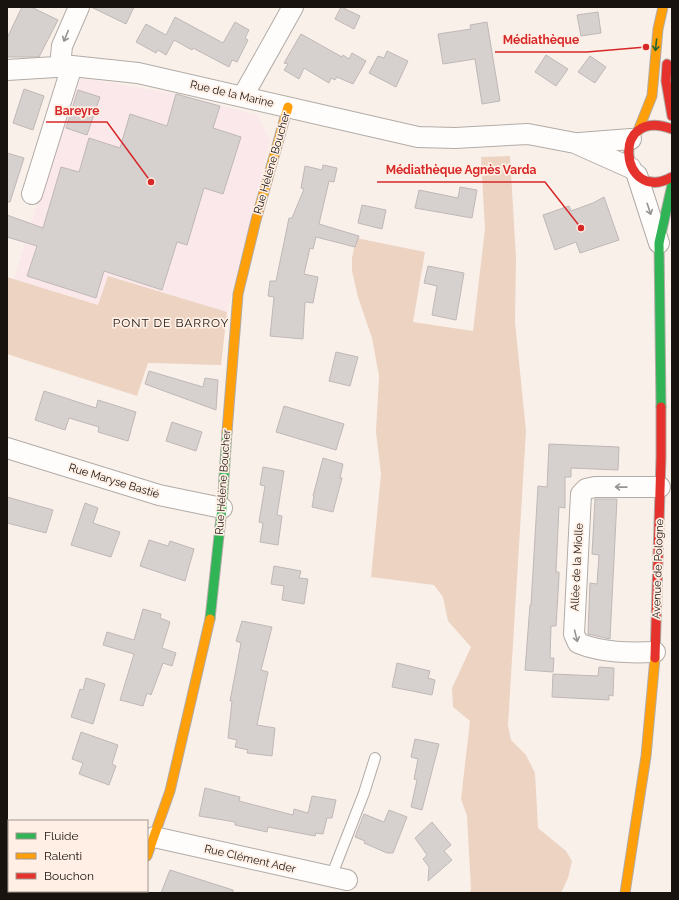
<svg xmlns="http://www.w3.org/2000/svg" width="679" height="900" font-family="Raleway,sans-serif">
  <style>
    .industrial { fill: #fae8ea }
    .green { fill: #edd3c2 }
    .building { fill: #d6d0ce; stroke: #bfb8b7 }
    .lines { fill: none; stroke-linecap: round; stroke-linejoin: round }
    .lane-casing { stroke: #b2aba6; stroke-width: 12 }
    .street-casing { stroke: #b2aba6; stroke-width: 22 }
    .fast-casing { stroke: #b2aba6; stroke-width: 11 }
    .slow-casing { stroke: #b2aba6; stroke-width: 11 }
    .jam-casing { stroke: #b2aba6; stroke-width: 11 }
    .lane { stroke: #fefdfc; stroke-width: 10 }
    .street { stroke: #fefdfc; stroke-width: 20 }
    .fast { stroke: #30b455; stroke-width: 9 }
    .slow { stroke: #ff9f0a; stroke-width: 9 }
    .jam { stroke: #e5322d; stroke-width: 9 }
    .oneway { stroke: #969491 }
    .oneway2 { stroke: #246432 }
    .labels { text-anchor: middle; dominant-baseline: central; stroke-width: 3.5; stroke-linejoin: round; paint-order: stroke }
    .street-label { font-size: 11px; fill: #18130f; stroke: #ffefe4 }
    .neighbourhood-label { font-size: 12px; letter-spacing: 1px; fill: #18130f; stroke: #ffefe4 }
    .leader { fill: none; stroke: #d62828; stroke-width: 1.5 }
    .callout-dot { fill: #d62828; stroke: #ffefe4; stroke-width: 1.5 }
    .callout-label { font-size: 12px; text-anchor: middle; font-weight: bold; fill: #d62828; stroke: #ffefe4; stroke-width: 3.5; stroke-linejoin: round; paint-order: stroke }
  </style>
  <rect width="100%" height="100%" fill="#f9f0ea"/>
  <path class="industrial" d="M77,77L176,94L257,115L270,141L227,312L108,276L99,305L14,279Z"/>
  <path class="green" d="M510,156L516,258L515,322L526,431L508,725L511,740L526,755L535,773L538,828L566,851L572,861L568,878L561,893H469L471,890L467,816L461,799L470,721L453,707L452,688L471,647L448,621L443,597L434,585L371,577L381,474L376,432L379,376L372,338L358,297L352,271V258L356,238L425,252L413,322L473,331L485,229L481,157Z
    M108,276L227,312L221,365L148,363L137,396L7,354V277L98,305Z"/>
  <path class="building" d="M22,7H31L58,20L39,57H7V38Z
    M91,7H134L126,24Z
    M341,7L360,16L354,29L335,19Z
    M598,12L601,33L581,36L577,15Z
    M175,17L223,43L235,22L249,30L245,38L248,40L237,62L232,60L229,67L193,48L192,50L174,40L166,55L158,50L156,53L136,42L146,24L166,35Z
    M487,22L500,101L482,104L475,59L443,64L438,34L471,29L470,25Z
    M301,34L342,57L343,55L349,59L352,53L366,61L353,84L337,77L335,80L331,78L329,83L304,68L299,79L284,70L288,64L284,63Z
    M387,51L408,61L396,87L369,73L378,56L384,58Z
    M546,55L568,69L556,86L535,72Z
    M590,56L606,67L595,83L578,72Z
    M24,89L44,96L33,130L13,123Z
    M78,90L100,97L87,135L66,128Z
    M176,94L220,106L213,128L241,137L223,194L204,188L187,245L177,242L162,290L104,271L96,298L27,276L37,246L7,237V215L43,228L61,167L79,172L89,138L120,148L130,114L167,126Z
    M7,153L24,158L10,202H7Z
    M323,165L337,168L334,182L329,181L319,224L359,236L355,247L316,237L313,249L310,248L304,274L318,277L313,303L305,302L303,339L270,336L274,297L268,296L270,281H276L289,218H292L304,189L301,188L305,166L322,170Z
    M460,187L477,190L472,218L415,208L419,190L458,198Z
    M604,197L619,240L580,253L576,242L555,250L543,215L569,206L571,211L593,203Z
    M362,205L386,210L382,229L358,223Z
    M428,266L464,273L456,320L432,315L437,286L424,283Z
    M336,352L358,357L350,386L329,381Z
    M149,371L203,387L205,378L218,380L216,410L145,384Z
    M44,391L96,408L98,400L136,412L128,441L98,432L99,427L69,418L65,430L35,420Z
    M284,406L344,424L336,450L276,432Z
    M172,422L202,432L196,451L166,441Z
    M549,444L619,447L618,470L571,468V477H565V508L559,507L556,572H559V577L556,626H551L550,658H554L553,672L525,670L530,605H531L538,486L547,487Z
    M323,458L343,464L340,478H342L333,512L312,507L314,496H313Z
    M263,467L284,471L277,515L282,516L278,545L260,542L263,523L259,522L265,486L260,485Z
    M7,497L53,510L46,533L7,523Z
    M595,499H617L610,639L588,634L590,583L597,584L599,555L592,554Z
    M85,503L98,508L93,523L120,532L111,557L71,545Z
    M149,540L168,546L170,541L194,549L185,581L140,566Z
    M274,566L301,571L299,578L308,579L304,604L282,600L284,586L271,584Z
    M143,609L161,614L160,618L170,622L162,648L176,653L172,666L163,663L151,695L147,693L143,706L120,700L134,654L103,645L107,632L134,640Z
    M242,621L272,627L261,670L268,672L257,725L275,728L272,756L247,753L248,750L235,747L237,740L228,738L232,701H230L241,643L236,641Z
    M397,663L430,671L428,678L435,680L432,695L392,687Z
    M599,667L614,668L613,696L609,695V700L552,697L553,674L598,676Z
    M86,678L105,684L93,724L71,717L80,689L83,690Z
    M81,732L118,745L112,764L116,766L109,785L79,774L83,763L72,759Z
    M415,739L439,744L422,810L411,807L417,780L414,779L418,759L411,757Z
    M205,788L240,797L239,801L293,815L294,809L308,813L312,796L336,800L332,818H327L323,834L316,833L315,836L268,827L267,832L235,825V822L199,816Z
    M389,810L407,817L393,853H387L364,843L365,841L355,837L364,814L384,822Z
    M432,822L451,845L444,851L452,860L428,881L429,867L423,859L427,855L415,838Z
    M170,870L233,890V893H161Z"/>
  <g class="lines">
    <g class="lane-casing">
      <path id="lane" d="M331,877L364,793L375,758"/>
    </g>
    <g class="street-casing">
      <path id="street" d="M60,66L62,46L79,7
        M7,70L72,66L138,73L418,137L455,138L528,134L575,143L631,168
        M243,96L293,7
        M579,143L631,139
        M637,175L659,243
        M32,194L72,66
        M7,448L159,495L222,508
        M655,652C629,653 603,653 578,643L574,634L581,494L586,489L595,487H660
        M154,837L347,880
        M19,891L25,893
        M134,893L135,891"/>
    </g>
    <g class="fast-casing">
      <path id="fast" d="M661,407L659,243L672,185
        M210,619L222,508L227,432"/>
    </g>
    <g class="slow-casing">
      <path id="slow" d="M638,131L652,96L658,29L663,7
        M227,432L238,294L256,220L288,107
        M147,856L170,791L210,619
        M625,893L646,756L655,658"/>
    </g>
    <g class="jam-casing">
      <path id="jam" d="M667,64L666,81L672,116
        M672,129C609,105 620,206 672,177
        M655,658L661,457V407"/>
    </g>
    <use href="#lane" class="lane"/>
    <use href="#street" class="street"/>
    <use href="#fast" class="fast"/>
    <use href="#slow" class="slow"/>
    <use href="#jam" class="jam"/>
  </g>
  <defs><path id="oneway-shaft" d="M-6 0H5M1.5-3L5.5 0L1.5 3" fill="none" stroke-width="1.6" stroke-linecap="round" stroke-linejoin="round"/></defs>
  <g class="oneway">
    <use href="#oneway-shaft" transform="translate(66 36) rotate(112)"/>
    <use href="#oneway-shaft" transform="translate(649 209) rotate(72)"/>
    <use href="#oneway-shaft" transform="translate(621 487) rotate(-179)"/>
    <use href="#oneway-shaft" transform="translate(576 636) rotate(76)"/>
  </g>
  <use class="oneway2" href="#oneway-shaft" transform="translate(656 45) rotate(96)"/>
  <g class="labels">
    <g class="street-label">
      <text transform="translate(232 94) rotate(13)">Rue de la Marine</text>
      <text transform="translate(272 163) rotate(-74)">Rue Hélène Boucher</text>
      <text transform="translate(114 481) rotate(17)">Rue Maryse Bastié</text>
      <text transform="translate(223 482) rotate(-86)">Rue Hélène Boucher</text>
      <text transform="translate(577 567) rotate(-87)">Allée de la Miolle</text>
      <text transform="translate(658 569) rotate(-88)">Avenue de Pologne</text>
      <text transform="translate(250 859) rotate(13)">Rue Clément Ader</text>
    </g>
    <g class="neighbourhood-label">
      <text x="171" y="323">PONT DE BARROY</text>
    </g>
  </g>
  <path class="leader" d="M646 47L587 52H495M151 182L107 122H46M581 228L545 182H377"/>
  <g class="callout-dot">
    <circle cx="646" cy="47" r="4"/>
    <circle cx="151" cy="182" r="4"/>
    <circle cx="581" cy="228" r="4"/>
  </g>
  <g class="callout-label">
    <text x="541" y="44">Médiathèque</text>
    <text x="77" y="115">Bareyre</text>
    <text x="461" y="174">Médiathèque Agnès Varda</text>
  </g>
  <rect width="679" height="900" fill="none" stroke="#18130f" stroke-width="16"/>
  <rect x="8" y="820" width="140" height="72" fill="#ffefe4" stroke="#a3978f"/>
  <rect x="16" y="833" width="20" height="6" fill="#30b455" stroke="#a3978f"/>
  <text x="44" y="840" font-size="12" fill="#18130f">Fluide</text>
  <rect x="16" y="853" width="20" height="6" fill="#ff9f0a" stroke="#a3978f"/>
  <text x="44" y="860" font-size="12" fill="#18130f">Ralenti</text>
  <rect x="16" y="873" width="20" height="6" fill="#e5322d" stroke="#a3978f"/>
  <text x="44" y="880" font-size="12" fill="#18130f">Bouchon</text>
</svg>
